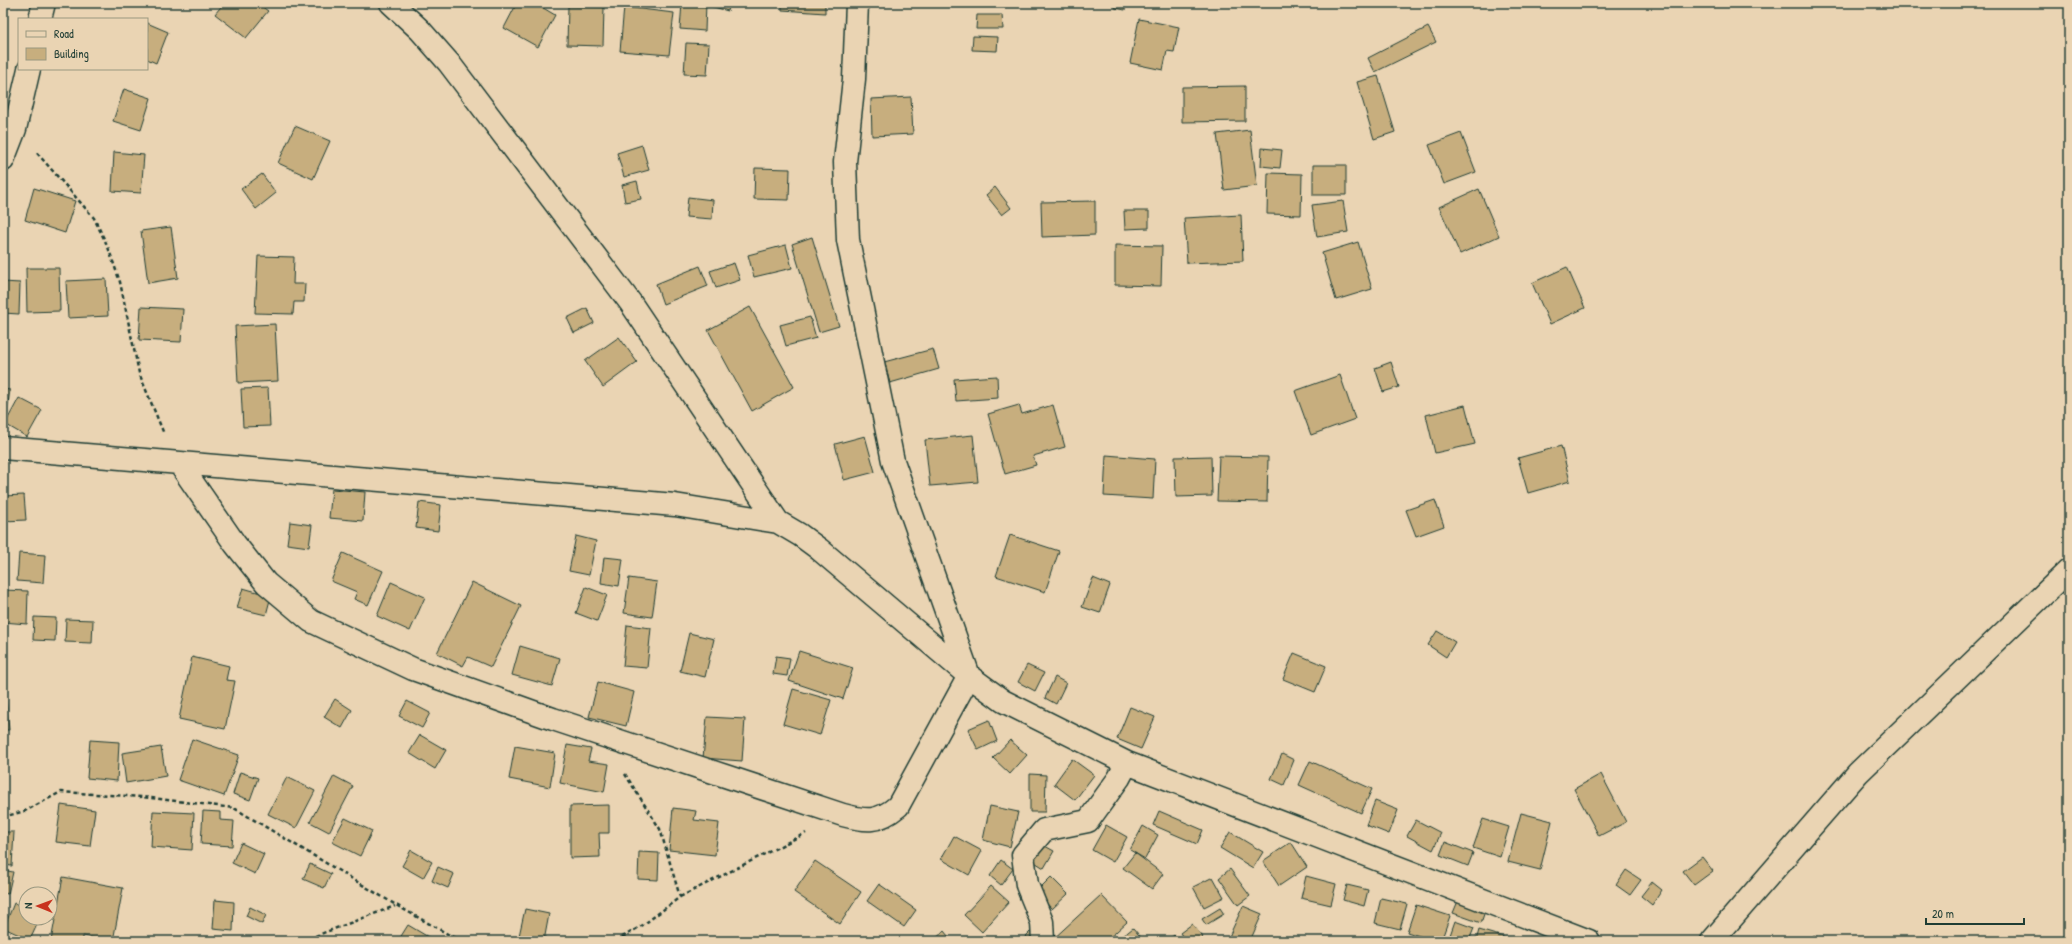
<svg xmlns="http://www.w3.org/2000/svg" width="2072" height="944" font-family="'Patrick Hand',sans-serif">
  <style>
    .building { fill: #c7ae7e; stroke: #1f3d34 }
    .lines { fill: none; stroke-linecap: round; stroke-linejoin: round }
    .street-casing { stroke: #1f3d34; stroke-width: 25 }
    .highway-casing { stroke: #1f3d34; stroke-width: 25 }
    .path { stroke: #1f3d34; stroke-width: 2.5; stroke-dasharray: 4 3; stroke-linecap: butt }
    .street { stroke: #ead4b3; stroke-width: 22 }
    .highway { stroke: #ead4b3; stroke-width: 22 }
  </style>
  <rect width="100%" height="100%" fill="#ead4b3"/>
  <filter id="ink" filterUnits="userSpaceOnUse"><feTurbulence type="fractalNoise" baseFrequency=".025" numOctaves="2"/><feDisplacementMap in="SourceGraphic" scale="8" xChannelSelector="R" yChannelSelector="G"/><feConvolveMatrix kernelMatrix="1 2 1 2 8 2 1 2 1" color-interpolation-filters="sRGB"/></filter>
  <g filter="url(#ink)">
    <path class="building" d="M224,3H257L268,11L246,38L215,14Z
      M517,3H535L555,15L538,47L504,28Z
      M682,3H706L705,31L680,29Z
      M711,3H730L728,11L710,6Z
      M782,3H825V13L782,10Z
      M1116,3H1126L1125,10L1115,8Z
      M568,6L604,7L603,46L567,45Z
      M624,7L674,13L669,55L620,51Z
      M977,15H1002L1003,29H976Z
      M1139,19L1179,27L1174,52L1167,51L1163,70L1130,63Z
      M147,23L168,32L156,63L147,59Z
      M1428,27L1436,42L1375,72L1368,58Z
      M973,36L998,37L997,51L972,50Z
      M686,43L709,44L707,75L684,74Z
      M1378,76L1395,132L1374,139L1357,82Z
      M1245,86V121L1182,122V87Z
      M124,89L151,98L141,130L113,121Z
      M911,97L913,134L872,136L871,99Z
      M295,126L330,141L313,179L278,163Z
      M1250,130L1257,186L1224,190L1217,134Z
      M1461,133L1476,172L1444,184L1429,145Z
      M642,145L649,170L624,177L617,153Z
      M1262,148L1282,150L1280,168L1261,166Z
      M114,152L144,155L141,193L112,191Z
      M1313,165H1346V195H1313Z
      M755,168L790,169L789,200L754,199Z
      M1268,173L1302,174L1301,215L1267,214Z
      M262,174L276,193L256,209L241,189Z
      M637,181L641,199L625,202L622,185Z
      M995,187L1011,208L1002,215L986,195Z
      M34,188L75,201L65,233L25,220Z
      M1479,189L1499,236L1460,254L1439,207Z
      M688,197L713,200L712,219L686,217Z
      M1095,201V235L1042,237L1041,202Z
      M1343,201L1348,232L1317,237L1312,205Z
      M1124,211H1149V228L1125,229Z
      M1241,215L1243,261L1187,263L1184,218Z
      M171,227L178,278L148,283L141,231Z
      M812,237L839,326L819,332L792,244Z
      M1358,242L1372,289L1336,300L1322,253Z
      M786,245L792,268L754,277L748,255Z
      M1115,245L1162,246L1161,286L1115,285Z
      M258,256L294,257L293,284H305L304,302H294L293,314L255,313Z
      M734,263L740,280L716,288L710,271Z
      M700,266L708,286L663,304L656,284Z
      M1567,267L1585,308L1550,324L1532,283Z
      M26,268H59L60,311L27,312Z
      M106,279L108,316L68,318L66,281Z
      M3,282L20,283L19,314L3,313Z
      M141,307L183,309L181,342L139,340Z
      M750,307L794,387L752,411L708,330Z
      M587,308L594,323L574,333L567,318Z
      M810,317L816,338L786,346L780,325Z
      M275,324L278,381L238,383L235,326Z
      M619,337L637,362L603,387L585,361Z
      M933,349L939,369L890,383L884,362Z
      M1391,362L1399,387L1383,392L1375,368Z
      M1340,375L1355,419L1311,435L1295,391Z
      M997,376L998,398L956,401L954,379Z
      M268,388L270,426L243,427L241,389Z
      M3,389L10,390L7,411H3Z
      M19,398L42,410L27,437L5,424Z
      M1019,405L1022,414L1053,405L1065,447L1033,456L1036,465L1005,474L988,414Z
      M1465,405L1475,444L1435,453L1426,415Z
      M973,435L978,482L930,486L925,440Z
      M865,436L875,472L844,480L835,444Z
      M1561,446L1570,481L1528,493L1518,458Z
      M1106,455L1155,459L1153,499L1104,496Z
      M1211,456L1212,496L1176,497L1175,457Z
      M1219,456L1268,457L1267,502L1217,501Z
      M332,489L365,492L363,521L329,518Z
      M24,495L26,520L3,521V496Z
      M1435,500L1444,526L1416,536L1406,510Z
      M419,502L441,505L438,531L416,528Z
      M290,522L312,525L309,547L287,544Z
      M1010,535L1059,551L1045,592L996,576Z
      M576,536L596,541L589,575L569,571Z
      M19,553L45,555L43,583L17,581Z
      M343,553L383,571L368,605L354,599L357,592L331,581Z
      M604,557L623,559L619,586L601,583Z
      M629,578L657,582L652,617L624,613Z
      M1093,578L1110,585L1100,613L1082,607Z
      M391,582L425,597L410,631L377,616Z
      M472,582L521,606L491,667L468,657L463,666L437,653Z
      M586,587L607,595L597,621L576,613Z
      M243,588L271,596L266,615L237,608Z
      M3,590L28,591L27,624L3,622Z
      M34,617L56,618L55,641L33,640Z
      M66,619L93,620L92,643L65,642Z
      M627,625L651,628L647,668L623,666Z
      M1437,631L1455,642L1446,657L1428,645Z
      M689,633L714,639L705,677L680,671Z
      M520,646L560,658L552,686L512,675Z
      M799,651L853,668L843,699L789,681Z
      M1294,653L1326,666L1315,692L1283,679Z
      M776,656L790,658L787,676L773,674Z
      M192,657L229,666L226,680L235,681L225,729L179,719Z
      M1027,665L1044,673L1035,691L1018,682Z
      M1055,677L1066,683L1056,704L1045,698Z
      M598,682L634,692L626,726L589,717Z
      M793,689L831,700L820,735L783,724Z
      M6,698L9,730H3V699Z
      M335,699L352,710L342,728L324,717Z
      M407,701L430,713L422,728L399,716Z
      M1130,707L1155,717L1141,749L1117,739Z
      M707,717L745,719L742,761L703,758Z
      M989,720L997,741L978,750L968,729Z
      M420,735L446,750L435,769L409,753Z
      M192,739L239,755L224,796L178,780Z
      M90,740L119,742L117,781L87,778Z
      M1010,740L1027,755L1010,774L993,758Z
      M567,745L591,749L588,761L609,764L604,792L560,783Z
      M515,746L555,753L550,787L509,779Z
      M161,747L166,776L126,783L122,753Z
      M1282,754L1294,760L1284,785L1271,779Z
      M1072,759L1094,775L1075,800L1054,784Z
      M1310,761L1372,789L1361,813L1299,785Z
      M240,772L258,778L250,800L233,794Z
      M1030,774L1046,775L1045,812H1030Z
      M1601,774L1626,822L1599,836L1574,789Z
      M334,776L353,786L329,832L310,822Z
      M287,777L315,791L296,828L268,814Z
      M1375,801L1398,810L1389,834L1366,825Z
      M61,805L95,810L90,846L56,842Z
      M609,805V833H599L600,857L570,858V806Z
      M990,806L1018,812L1010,847L983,840Z
      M673,808L696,811L694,820L719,823L715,855L669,850Z
      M153,811L194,813L192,850L151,847Z
      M203,811L220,812V820L234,821L232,846L201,844Z
      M1159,811L1203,830L1197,844L1153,825Z
      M1521,813L1552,821L1540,870L1508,862Z
      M345,818L372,831L360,856L332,842Z
      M1483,819L1509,827L1500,857L1473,848Z
      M1416,820L1441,833L1433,850L1407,836Z
      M1106,825L1127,837L1113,862L1092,850Z
      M1143,826L1158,835L1145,859L1130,850Z
      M3,832H14L12,866L3,865Z
      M1230,832L1263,852L1253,868L1220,848Z
      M954,836L982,851L969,875L941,859Z
      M1291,842L1307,867L1279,886L1263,861Z
      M1445,842L1473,853L1468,866L1440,855Z
      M241,843L264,854L255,874L232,863Z
      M1043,845L1054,851L1044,868L1033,861Z
      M411,850L432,862L423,878L402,866Z
      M639,852L659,853L658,880L638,879Z
      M1135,853L1163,874L1152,889L1123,868Z
      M1702,857L1713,871L1694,885L1683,871Z
      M1001,860L1013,869L1001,885L990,876Z
      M815,861L861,892L840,924L794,892Z
      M310,864L331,874L324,888L303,879Z
      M438,867L454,874L448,888L432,881Z
      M1230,869L1250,896L1238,905L1219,878Z
      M3,870L13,872L8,894L3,893Z
      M1626,870L1641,880L1630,895L1616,885Z
      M1306,876L1336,884L1331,905L1301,898Z
      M63,877L123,888L113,941L83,936V941H51Z
      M1051,877L1068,894L1052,909L1036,892Z
      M1213,877L1224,897L1204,907L1193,887Z
      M1652,882L1662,890L1652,905L1641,896Z
      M879,884L916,910L904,927L867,901Z
      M1347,885L1368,890L1364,906L1343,900Z
      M991,886L1009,902L982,932L964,915Z
      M1101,895L1127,922L1106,941H1051Z
      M1381,898L1407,904L1400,929L1375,923Z
      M215,900L234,902L233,931L213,929Z
      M1458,901L1485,911L1481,923L1453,913Z
      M14,903L26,908V918H40L30,940L4,928Z
      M1416,905L1450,916L1441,941H1435L1407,932Z
      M1243,906L1262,914L1250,941H1227Z
      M250,907L266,915L262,924L246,916Z
      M1220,908L1224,914L1206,925L1202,919Z
      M525,909L549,914L544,941L519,936Z
      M1455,921L1474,928L1469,941H1448Z
      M1192,924L1203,937L1199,941H1186L1180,933Z
      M408,925L435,941H398Z
      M1034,928L1039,934L1032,941H1021Z
      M1133,928L1144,941H1117Z
      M1479,930L1510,939L1509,941H1476Z
      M944,931L952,941H933Z
      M1174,935L1179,941H1167Z
      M1814,935L1822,941H1809Z"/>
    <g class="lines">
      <g class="street-casing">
        <path id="street" d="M391,3L420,30L449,63L630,302L778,522
          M40,19L44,3
          M3,160L15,129L29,69
          M3,448L675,505L778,522L800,535L819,549L969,676L1003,701L1127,763L1589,941
          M179,463L235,544L266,583L311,621L413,669L553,719L843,815C866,821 878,823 898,806L969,676L893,461L848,240L845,162L854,79L857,3
          M1043,941L1042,922L1027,885L1023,855L1044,830L1088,821L1119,778L1127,763"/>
      </g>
      <g class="highway-casing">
        <path id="highway" d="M1712,941L1858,773L2069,570"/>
      </g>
      <path class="path" d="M37,153L94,218L108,247L120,282L139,373L164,434
        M3,817L25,811L61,792L143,797L234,808L396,905L460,941
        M680,897L806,833
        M302,941L395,906
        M616,941L643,925L680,897L660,829L625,774"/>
      <use href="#street" class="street"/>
      <use href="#highway" class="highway"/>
    </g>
  </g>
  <rect width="2072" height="944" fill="none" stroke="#ead4b3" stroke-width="16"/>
  <rect x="8" y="8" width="2056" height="928" fill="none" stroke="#1f3d34" stroke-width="1.5" filter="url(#ink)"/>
  <rect x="18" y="18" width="130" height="52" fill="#ead4b3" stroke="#999880"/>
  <rect x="26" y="31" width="20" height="6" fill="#ead4b3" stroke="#999880"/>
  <text x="54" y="38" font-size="12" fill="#1f3d34">Road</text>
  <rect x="26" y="48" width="20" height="12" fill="#c7ae7e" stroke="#999880"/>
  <text x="54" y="58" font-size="12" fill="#1f3d34">Building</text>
  <g transform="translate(38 906) rotate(271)"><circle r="19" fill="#ead4b3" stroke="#999880"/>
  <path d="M0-3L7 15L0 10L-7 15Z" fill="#c8321e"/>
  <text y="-6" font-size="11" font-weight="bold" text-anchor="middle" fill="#1f3d34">N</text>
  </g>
  <path d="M1926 918v6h98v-6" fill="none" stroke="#1f3d34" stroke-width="2"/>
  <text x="1932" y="918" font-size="12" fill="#1f3d34" stroke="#ead4b3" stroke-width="3" paint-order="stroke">20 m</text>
</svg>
